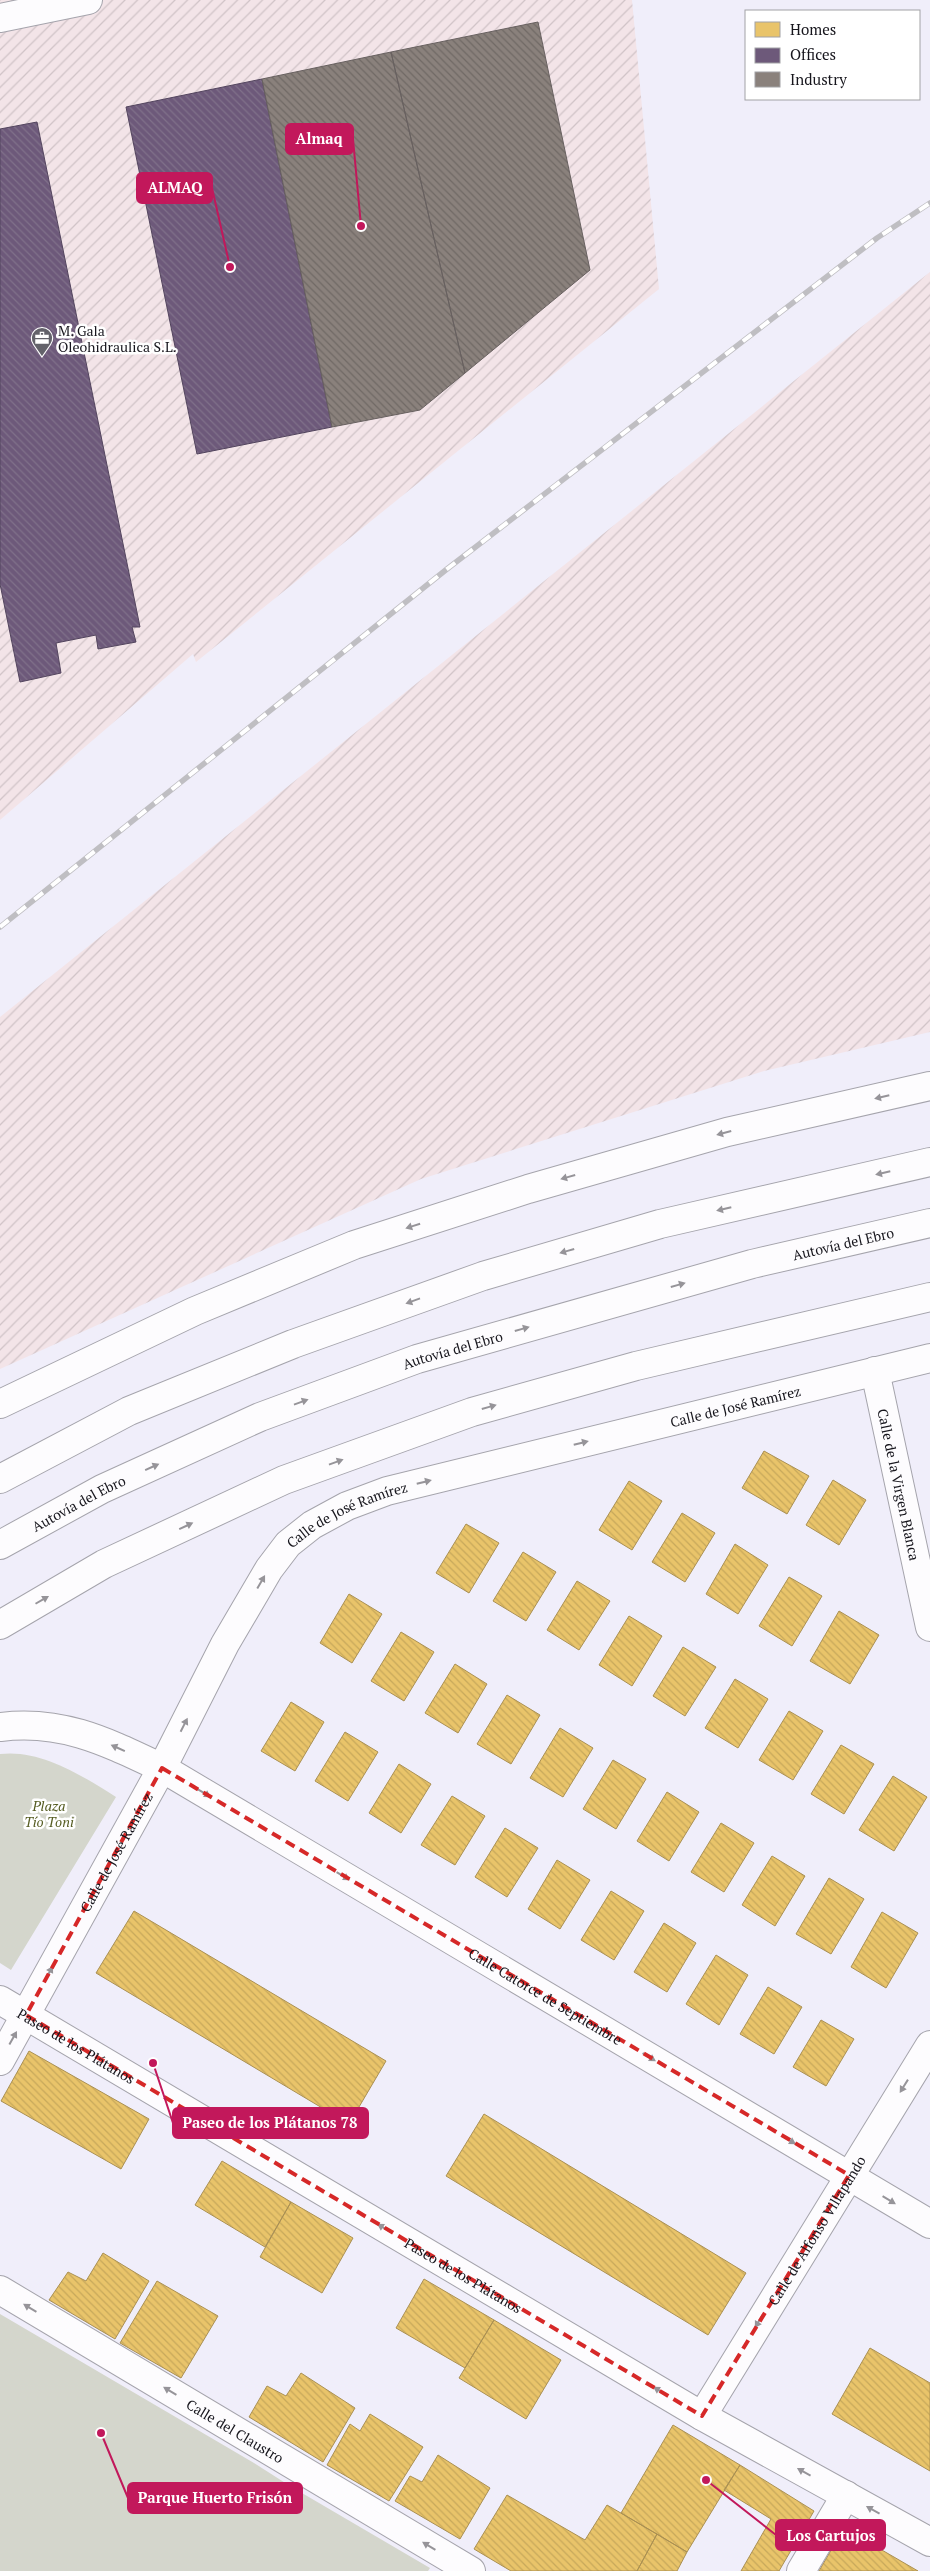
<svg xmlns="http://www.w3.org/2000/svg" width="930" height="2571" font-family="'PT Serif',serif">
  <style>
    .industrial { fill: url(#industrial-furrows) }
    .park { fill: #d4d6cc }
    .homes { fill: url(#homes-back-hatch); stroke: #aa9053 }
    .offices { fill: url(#offices-back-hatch); stroke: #53455e }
    .industry { fill: url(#industry-back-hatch); stroke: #686160 }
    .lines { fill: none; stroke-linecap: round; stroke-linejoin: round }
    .minor-casing { stroke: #a5a4ac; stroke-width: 30 }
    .highway-casing { stroke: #a5a4ac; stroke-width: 30 }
    .minor { stroke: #fdfcfe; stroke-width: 28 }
    .highway { stroke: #fdfcfe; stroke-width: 28 }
    .rail-casing { stroke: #bfbec2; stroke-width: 5.5 }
    .rail { stroke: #fff; stroke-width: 4; stroke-dasharray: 11; stroke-linecap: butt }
    .oneway { fill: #969499 }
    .marked { fill: none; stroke: #d62828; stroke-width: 4; stroke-dasharray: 10 6; stroke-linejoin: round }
    .labels { text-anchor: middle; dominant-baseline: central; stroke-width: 5; stroke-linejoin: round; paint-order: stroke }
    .poi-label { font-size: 14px; fill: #17161d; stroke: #fff; text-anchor: start }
    .street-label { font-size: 14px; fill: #17161d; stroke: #fff }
    .park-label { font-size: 14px; font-style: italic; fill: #565d23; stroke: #fff }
    .leader { fill: none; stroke: #c2185b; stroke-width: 2 }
    .callout-dot { fill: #c2185b; stroke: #fff; stroke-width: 2 }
    .callout { fill: #c2185b; stroke: #c2185b; stroke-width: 2 }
    .callout-label { font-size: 15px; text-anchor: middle; font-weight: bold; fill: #fff }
  </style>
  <defs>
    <pattern id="industrial-furrows" width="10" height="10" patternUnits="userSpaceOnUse" patternTransform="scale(1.25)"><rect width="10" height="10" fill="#f3e4e8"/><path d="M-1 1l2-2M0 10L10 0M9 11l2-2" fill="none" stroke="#d0c3c7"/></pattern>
    <pattern id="homes-back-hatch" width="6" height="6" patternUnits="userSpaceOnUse" patternTransform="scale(1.25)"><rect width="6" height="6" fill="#e9c46a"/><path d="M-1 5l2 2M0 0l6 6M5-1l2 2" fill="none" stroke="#c7a85b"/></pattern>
    <pattern id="offices-back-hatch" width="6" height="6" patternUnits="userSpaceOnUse" patternTransform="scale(1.25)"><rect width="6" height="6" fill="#6d597a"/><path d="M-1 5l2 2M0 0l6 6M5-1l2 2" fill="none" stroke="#80718a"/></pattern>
    <pattern id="industry-back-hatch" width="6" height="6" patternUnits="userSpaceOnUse" patternTransform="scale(1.25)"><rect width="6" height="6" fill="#8a817c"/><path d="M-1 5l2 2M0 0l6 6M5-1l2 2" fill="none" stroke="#706965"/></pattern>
  </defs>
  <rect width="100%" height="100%" fill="#f0eefa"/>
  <path class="industrial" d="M0,0H632L659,289L196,662L193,654L0,820Z
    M930,272V1032L764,1071L421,1179L0,1369V1017Z"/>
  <path class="park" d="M0,1754C41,1749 83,1776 116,1797L11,1970L0,1963Z
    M0,2314L254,2463L290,2486L430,2568L428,2571H0Z"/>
  <path class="homes" d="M764,1451L809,1476L787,1514L742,1488Z
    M833,1480L866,1500L839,1545L806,1525Z
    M629,1481L662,1501L632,1550L599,1530Z
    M682,1513L715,1533L685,1582L652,1562Z
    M466,1524L499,1543L469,1593L436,1573Z
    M735,1544L768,1565L738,1614L706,1594Z
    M523,1552L556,1572L526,1621L493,1601Z
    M789,1577L822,1596L792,1646L759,1626Z
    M577,1581L610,1601L579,1650L547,1630Z
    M349,1594L382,1614L352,1663L320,1643Z
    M839,1611L879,1635L850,1684L810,1661Z
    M629,1616L662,1636L632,1686L599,1665Z
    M401,1632L434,1652L404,1701L371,1681Z
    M683,1647L716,1667L685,1716L653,1696Z
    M455,1664L487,1684L458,1733L425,1713Z
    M735,1679L768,1699L738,1748L705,1728Z
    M507,1695L540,1715L511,1764L477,1744Z
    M291,1702L324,1722L295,1771L261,1751Z
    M789,1711L823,1731L793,1780L759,1760Z
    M560,1728L593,1748L563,1797L530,1778Z
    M345,1732L378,1752L348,1801L315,1781Z
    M841,1745L874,1764L844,1814L811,1794Z
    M613,1760L646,1779L616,1829L583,1809Z
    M399,1764L431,1784L401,1833L369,1813Z
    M893,1776L927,1797L894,1851L859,1830Z
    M667,1792L699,1812L669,1861L637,1841Z
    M452,1796L485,1816L455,1865L421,1845Z
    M721,1823L754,1843L724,1892L691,1872Z
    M505,1828L538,1848L507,1897L475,1877Z
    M772,1856L805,1876L775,1926L742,1905Z
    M557,1860L590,1880L560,1929L528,1909Z
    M829,1878L864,1899L831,1954L796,1934Z
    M611,1891L644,1911L614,1960L581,1940Z
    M134,1911L386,2061L349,2124L96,1973Z
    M882,1912L918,1933L886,1988L851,1967Z
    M664,1923L696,1943L667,1992L634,1972Z
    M716,1955L748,1975L719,2025L686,2004Z
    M768,1987L802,2007L774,2054L740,2034Z
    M821,2020L854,2039L826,2086L793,2067Z
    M29,2051L149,2119L121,2169L1,2101Z
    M484,2114L746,2273L708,2335L446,2176Z
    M222,2161L291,2202L265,2247L195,2205Z
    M291,2202L353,2238L322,2293L260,2257Z
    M103,2253L149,2281L115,2339L49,2300L68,2272L86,2281Z
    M424,2279L494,2320L465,2368L396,2328Z
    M157,2281L218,2316L181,2378L120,2343Z
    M494,2320L561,2360L526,2419L459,2378Z
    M870,2348L930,2383V2471L832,2414Z
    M301,2373L355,2408L323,2462L249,2417L267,2386L286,2396Z
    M370,2414L423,2447L389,2501L327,2465L350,2424L360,2431Z
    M673,2425L740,2465L687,2552L621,2513Z
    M438,2455L490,2488L460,2539L395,2501L410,2476L422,2482Z
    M740,2465L814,2511L779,2571H741L771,2519L724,2490Z
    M507,2495L585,2540L607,2505L657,2534L637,2571H511L474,2549Z
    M844,2528L918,2571H819Z
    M657,2534L687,2552L677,2571H637Z"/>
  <path class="offices" d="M262,79L332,427L197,454L126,107Z
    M37,122L140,627H132L136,642L98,649L96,635L56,643L61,673L20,682L0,584V129Z"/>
  <path class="industry" d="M538,22L590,270L465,373L391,52Z
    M391,52L465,373L420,410L332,427L262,79Z"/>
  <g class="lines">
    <g class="minor-casing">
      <g id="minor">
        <path d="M0,18L88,0"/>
        <path id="s1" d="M875,1371L930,1627"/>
        <path d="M0,1404L195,1311L354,1245L528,1189L727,1132L930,1086"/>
        <path id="s2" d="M0,1727C62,1719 107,1742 162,1768L930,2224"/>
        <path id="s3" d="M0,2000L702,2416L930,2542"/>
        <path id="s4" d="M0,2061L162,1768L225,1644L269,1569L288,1544L312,1525L347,1506L387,1491L930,1358"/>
        <path id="s5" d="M0,2290L471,2571"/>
        <path id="s6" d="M702,2416L930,2045"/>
        <path d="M801,2571L846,2495"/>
      </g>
    </g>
    <g class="highway-casing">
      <g id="highway">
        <path d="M0,1479L129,1411L293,1344L483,1276L660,1224L930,1162"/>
        <path id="s7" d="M0,1545L102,1489L260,1417L417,1359L752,1264L930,1223"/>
        <path d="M0,1625L104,1564L284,1480L472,1412L636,1366L930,1297"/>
      </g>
    </g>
    <use href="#minor" class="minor"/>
    <use href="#highway" class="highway"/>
    <g class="rail-casing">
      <path id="rail" d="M0,927L447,569L877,238L930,203"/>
    </g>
    <use href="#rail" class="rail"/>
  </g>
  <defs><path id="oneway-solid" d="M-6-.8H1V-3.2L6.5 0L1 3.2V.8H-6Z" transform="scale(1.25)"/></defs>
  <g class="oneway">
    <use href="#oneway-solid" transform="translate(882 1097) rotate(167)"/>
    <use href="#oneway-solid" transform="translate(724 1133) rotate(165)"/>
    <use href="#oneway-solid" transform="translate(883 1173) rotate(167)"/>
    <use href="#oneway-solid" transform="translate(568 1177) rotate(164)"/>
    <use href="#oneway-solid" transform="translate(724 1209) rotate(167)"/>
    <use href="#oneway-solid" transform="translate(413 1226) rotate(162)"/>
    <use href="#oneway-solid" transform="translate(567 1251) rotate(164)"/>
    <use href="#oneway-solid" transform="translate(678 1285) rotate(-16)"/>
    <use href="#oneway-solid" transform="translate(413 1301) rotate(160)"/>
    <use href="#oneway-solid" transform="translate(522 1329) rotate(-16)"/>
    <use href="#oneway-solid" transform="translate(301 1402) rotate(-20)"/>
    <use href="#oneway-solid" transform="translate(489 1407) rotate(-16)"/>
    <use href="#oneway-solid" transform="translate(581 1443) rotate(-14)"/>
    <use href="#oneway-solid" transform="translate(336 1462) rotate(-20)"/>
    <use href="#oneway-solid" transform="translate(152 1467) rotate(-24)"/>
    <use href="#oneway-solid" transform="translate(424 1482) rotate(-14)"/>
    <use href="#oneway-solid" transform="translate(186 1526) rotate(-25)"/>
    <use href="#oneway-solid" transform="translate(261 1582) rotate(-60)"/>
    <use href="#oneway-solid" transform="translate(42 1600) rotate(-30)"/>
    <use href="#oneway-solid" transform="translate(184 1725) rotate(-63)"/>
    <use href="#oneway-solid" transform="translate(118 1748) rotate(-156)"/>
    <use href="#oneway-solid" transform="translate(204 1793) rotate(31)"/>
    <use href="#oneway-solid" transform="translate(343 1876) rotate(31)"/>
    <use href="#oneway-solid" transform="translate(49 1973) rotate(-61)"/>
    <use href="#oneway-solid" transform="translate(13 2038) rotate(-61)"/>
    <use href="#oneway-solid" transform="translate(649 2057) rotate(31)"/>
    <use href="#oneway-solid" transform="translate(904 2086) rotate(122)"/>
    <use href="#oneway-solid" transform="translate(789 2140) rotate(31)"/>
    <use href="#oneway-solid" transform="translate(889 2200) rotate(31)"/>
    <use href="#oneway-solid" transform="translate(384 2228) rotate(-149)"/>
    <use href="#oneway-solid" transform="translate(30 2308) rotate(-149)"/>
    <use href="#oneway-solid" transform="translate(759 2321) rotate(121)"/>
    <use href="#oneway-solid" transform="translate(170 2391) rotate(-149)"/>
    <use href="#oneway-solid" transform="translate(660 2391) rotate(-149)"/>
    <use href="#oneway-solid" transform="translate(804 2472) rotate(-151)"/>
    <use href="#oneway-solid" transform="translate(873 2510) rotate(-151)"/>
    <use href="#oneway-solid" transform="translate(429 2546) rotate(-149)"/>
  </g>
  <path class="marked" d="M162,1768L849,2175L702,2416L26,2015Z"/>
  <defs>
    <g id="office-pin" transform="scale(1.125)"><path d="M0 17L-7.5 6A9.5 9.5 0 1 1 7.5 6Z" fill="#63626a" stroke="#fff"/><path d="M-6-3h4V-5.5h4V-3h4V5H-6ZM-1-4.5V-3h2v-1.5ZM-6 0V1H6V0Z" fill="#fff"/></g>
  </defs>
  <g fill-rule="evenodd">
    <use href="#office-pin" x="42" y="338"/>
  </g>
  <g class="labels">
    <g class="poi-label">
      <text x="58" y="330">M. Gala<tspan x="58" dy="16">Oleohidraulica S.L.</tspan></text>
    </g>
    <g class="street-label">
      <text stroke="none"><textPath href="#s7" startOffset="899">Autovía del Ebro</textPath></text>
      <text stroke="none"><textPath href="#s7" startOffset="494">Autovía del Ebro</textPath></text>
      <text stroke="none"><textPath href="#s4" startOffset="1064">Calle de José Ramírez</textPath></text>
      <text stroke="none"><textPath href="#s1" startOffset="116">Calle de la Virgen Blanca</textPath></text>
      <text stroke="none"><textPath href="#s7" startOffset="89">Autovía del Ebro</textPath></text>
      <text stroke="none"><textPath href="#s4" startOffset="659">Calle de José Ramírez</textPath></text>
      <text stroke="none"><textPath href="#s4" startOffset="239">Calle de José Ramírez</textPath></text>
      <text stroke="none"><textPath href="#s2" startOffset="616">Calle Catorce de Septiembre</textPath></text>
      <text stroke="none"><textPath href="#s3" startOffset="89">Paseo de los Plátanos</textPath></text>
      <text stroke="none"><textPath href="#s6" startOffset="218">Calle de Alfonso Villapando</textPath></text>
      <text stroke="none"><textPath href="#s3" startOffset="539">Paseo de los Plátanos</textPath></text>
      <text stroke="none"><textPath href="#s5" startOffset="274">Calle del Claustro</textPath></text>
    </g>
    <g class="park-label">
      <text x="49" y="1805">Plaza<tspan x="49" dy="16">Tío Toni</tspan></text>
    </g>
  </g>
  <path class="leader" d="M361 226L353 139M230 267L212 188M153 2063L173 2123M101 2433L128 2498M706 2480L776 2535"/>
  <g class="callout-dot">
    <circle cx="361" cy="226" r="5"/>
    <circle cx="230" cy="267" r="5"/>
    <circle cx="153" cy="2063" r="5"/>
    <circle cx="101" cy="2433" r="5"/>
    <circle cx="706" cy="2480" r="5"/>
  </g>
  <g class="callout">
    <rect x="286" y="124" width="67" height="30" rx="5"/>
    <rect x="137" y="173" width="75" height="30" rx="5"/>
    <rect x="173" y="2108" width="195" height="30" rx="5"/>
    <rect x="128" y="2483" width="174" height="30" rx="5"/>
    <rect x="776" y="2520" width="109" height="30" rx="5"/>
  </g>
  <g class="callout-label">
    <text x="319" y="144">Almaq</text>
    <text x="175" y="193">ALMAQ</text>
    <text x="270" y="2128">Paseo de los Plátanos 78</text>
    <text x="215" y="2503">Parque Huerto Frisón</text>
    <text x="831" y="2541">Los Cartujos</text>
  </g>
  <rect x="745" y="10" width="175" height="90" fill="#ffffff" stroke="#a2a2a5"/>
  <rect x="755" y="22" width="25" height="15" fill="#e9c46a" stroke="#a2a2a5"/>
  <text x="790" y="35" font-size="15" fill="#17161d">Homes</text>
  <rect x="755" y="48" width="25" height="15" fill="#6d597a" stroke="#a2a2a5"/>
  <text x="790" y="60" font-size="15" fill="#17161d">Offices</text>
  <rect x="755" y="72" width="25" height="15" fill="#8a817c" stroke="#a2a2a5"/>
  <text x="790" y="85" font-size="15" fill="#17161d">Industry</text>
</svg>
